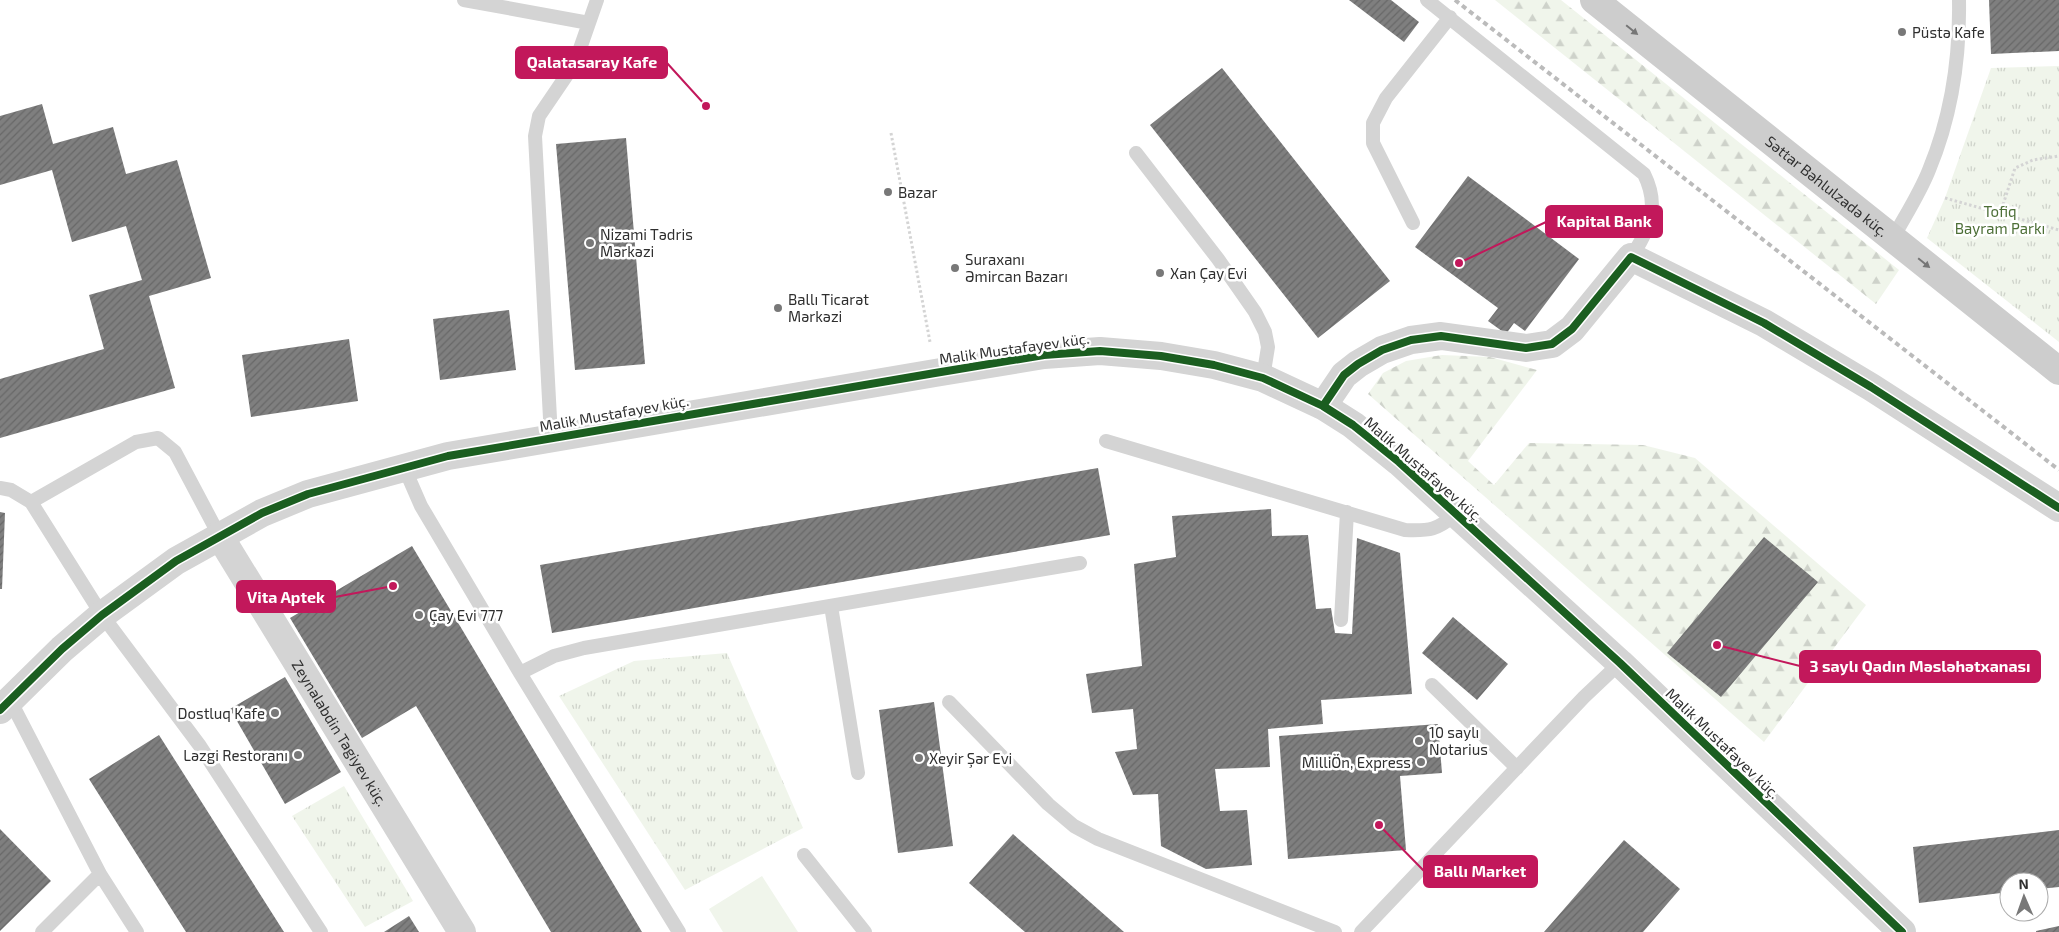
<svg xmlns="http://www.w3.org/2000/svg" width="2059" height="932" font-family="'Exo 2',sans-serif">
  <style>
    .grass { fill: url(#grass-tufts) }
    .forest { fill: url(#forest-firs) }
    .pitch { fill: #f0f5eb }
    .building { fill: url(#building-hatch) }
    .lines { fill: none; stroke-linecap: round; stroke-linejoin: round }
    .path { stroke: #d4d4d4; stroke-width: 3; stroke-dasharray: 2.5 2.5; stroke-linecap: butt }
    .service { stroke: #d4d4d4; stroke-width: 14 }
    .minor { stroke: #d4d4d4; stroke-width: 28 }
    .tertiary { stroke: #d4d4d4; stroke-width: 28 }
    .secondary { stroke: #cdcdcd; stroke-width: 28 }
    .rail { stroke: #bbb; stroke-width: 4; stroke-dasharray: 5 4; stroke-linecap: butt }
    .cycleway-casing { stroke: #fff; stroke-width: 11 }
    .cycleway { stroke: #1b5e20; stroke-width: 8 }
    .oneway { fill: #767676 }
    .poi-dot { fill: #787878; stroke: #fff; stroke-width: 2 }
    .labels { text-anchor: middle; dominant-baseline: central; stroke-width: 5; stroke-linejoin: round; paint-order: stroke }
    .poi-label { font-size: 15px; fill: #2f2f2f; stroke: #fff; text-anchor: start }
    .street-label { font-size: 15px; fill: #2f2f2f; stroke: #fff }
    .park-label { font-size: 15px; fill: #4d6f37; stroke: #fff }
    .leader { fill: none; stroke: #c2185b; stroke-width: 2 }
    .callout-dot { fill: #c2185b; stroke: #fff; stroke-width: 2 }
    .callout { fill: #c2185b; stroke: #c2185b; stroke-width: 2 }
    .callout-label { font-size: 16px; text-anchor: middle; font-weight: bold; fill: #fff }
  </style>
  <defs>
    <pattern id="grass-tufts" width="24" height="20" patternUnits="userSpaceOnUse" patternTransform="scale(1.25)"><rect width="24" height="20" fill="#f0f5eb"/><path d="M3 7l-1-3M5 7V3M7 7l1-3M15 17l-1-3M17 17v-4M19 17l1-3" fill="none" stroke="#ced2ca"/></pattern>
    <pattern id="forest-firs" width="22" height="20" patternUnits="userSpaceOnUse" patternTransform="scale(1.25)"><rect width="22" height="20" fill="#f0f5eb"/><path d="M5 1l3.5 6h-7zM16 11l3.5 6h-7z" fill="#ced2ca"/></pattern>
    <pattern id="building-hatch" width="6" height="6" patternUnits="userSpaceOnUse" patternTransform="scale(1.25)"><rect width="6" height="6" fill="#7f7f7f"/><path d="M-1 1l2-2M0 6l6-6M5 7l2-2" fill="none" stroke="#686868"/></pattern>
  </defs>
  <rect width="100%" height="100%" fill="#fff"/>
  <path class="grass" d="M2059,66V342L1927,238L1945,198L1991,68Z
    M727,653L803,828L685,890L559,696L634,661Z
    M344,786L413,901L365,927L292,816Z"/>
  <path class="forest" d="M1495,0H1561L1899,270L1876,304Z
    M1442,355L1490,357L1537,370L1468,461L1494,485L1529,443L1643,445L1695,458L1866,605L1764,742L1368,394L1383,373L1406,361Z"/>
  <path class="pitch" d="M762,876L798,932H723L709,909Z"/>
  <path class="building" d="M1349,0H1391L1419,22L1404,42Z
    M1989,0H2059V51L1991,54Z
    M1222,68L1390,281L1318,338L1150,125Z
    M42,104L53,144L113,127L126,174L177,160L211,278L149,296L175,388L0,438V379L104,349L89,295L142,280L126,226L72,242L52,170L0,185V116Z
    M626,138L645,364L575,370L556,144Z
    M1468,176L1579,259L1525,331L1514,323L1506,334L1488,321L1498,308L1415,247Z
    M509,310L516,370L440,380L433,319Z
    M349,339L358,401L251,417L242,355Z
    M1098,468L1110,535L552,633L540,565Z
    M1271,509L1272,536L1308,535L1316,609L1331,608L1335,633L1352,634L1357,538L1400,553L1412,694L1321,700L1323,724L1268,729L1270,767L1215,769L1220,811L1247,810L1252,865L1206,869L1161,846L1158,794L1133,795L1115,752L1137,749L1133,709L1092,713L1086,674L1142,666L1134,564L1176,557L1172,516Z
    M0,512L5,513L2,589H0Z
    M1764,537L1818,582L1721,697L1667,653Z
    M412,546L463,631L642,932H551L416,706L362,738L290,618Z
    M1453,617L1508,664L1477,700L1422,653Z
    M285,677L341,772L285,804L230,709Z
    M934,702L953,846L898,853L879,710Z
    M1438,724L1442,773L1400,776L1406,850L1288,859L1279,736Z
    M159,735L284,932H186L89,779Z
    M0,829L51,881L0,931Z
    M2059,830V887L2039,889V882H2009V892L1919,903L1913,847Z
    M1013,834L1124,932H1025L969,883Z
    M1624,840L1680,889L1643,932H1544Z
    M409,916L419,932H384Z
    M2059,926V932H2036V931Z"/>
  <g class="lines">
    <path class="path" d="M891,133L930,342
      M1945,198L2059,230
      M2000,214L2015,168L2033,160L2059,156"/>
    <path class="service" d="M464,0L589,23
      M1427,0L1644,174C1660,206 1650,229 1631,257
      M1136,153L1218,259L1255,312L1265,332L1268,347L1263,378
      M1413,223L1373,143V123L1386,98L1450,17
      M1893,238C1905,216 1920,193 1929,170C1951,117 1960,57 1959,0
      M551,437L535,136L539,116L575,63L597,0
      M1106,441L1405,530C1431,531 1436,530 1457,514
      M404,467L421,506L520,673L679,932
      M0,488L11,490L31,502L102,615L200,746L321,932
      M31,502L136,442L158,438L175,452L219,535
      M831,606L858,773
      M1341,620L1347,512
      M520,673L554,656L584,648L1080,563
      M1432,685L1517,768
      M10,700L100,874L137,932
      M949,702L1048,804L1074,826L1098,839L1335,932
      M804,855L865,932
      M42,932L100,874
      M1361,932L1584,697L1620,663"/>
    <g class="minor">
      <path d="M1323,406L1344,375L1358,364L1382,350L1411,340L1441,336L1526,348L1552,344L1572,329L1631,257L1764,323L1871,387L2059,508"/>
      <path id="s1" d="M219,535L462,932"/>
    </g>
    <path class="tertiary" d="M0,710L62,649L102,615L176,561L262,513L308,494L448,456L935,373L1044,355L1100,351L1161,356L1214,365L1263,378L1323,406L1353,425L1399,462L1620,663L1902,932"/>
    <path class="secondary" id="s2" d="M1594,0L2059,371"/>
    <path class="rail" d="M1455,0L2059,470"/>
    <g class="cycleway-casing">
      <path id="cycleway" d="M1323,406L1344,375L1358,364L1382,350L1411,340L1441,336L1526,348L1552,344L1572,329L1631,257L1764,323L1871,387L2059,508
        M0,710L62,649L102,615L176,561L262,513L308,494L448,456L935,373L1044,355L1100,351L1161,356L1214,365L1263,378L1323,406L1353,425L1399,462L1620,663L1902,932"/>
    </g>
    <use href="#cycleway" class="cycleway"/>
  </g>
  <defs><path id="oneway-solid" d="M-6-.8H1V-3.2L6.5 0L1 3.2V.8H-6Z" transform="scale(1.25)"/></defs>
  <g class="oneway">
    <use href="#oneway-solid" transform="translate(1632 30) rotate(39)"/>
    <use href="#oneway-solid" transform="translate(1924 263) rotate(39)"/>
  </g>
  <g class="poi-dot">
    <circle cx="1902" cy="32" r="5"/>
    <circle cx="888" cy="192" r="5"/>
    <circle cx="590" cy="243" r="5"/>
    <circle cx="955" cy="268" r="5"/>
    <circle cx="1160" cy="273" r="5"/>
    <circle cx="778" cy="308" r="5"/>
    <circle cx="419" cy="615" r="5"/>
    <circle cx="275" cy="713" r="5"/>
    <circle cx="1419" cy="741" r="5"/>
    <circle cx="298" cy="755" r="5"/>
    <circle cx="919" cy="758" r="5"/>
    <circle cx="1421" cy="762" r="5"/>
  </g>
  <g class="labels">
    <g class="poi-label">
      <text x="1912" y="32">Püstə Kafe</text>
      <text x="898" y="192">Bazar</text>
      <text x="600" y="234">Nizami Tədris<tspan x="600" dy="17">Mərkəzi</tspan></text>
      <text x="965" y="259">Suraxanı<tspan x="965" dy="17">Əmircan Bazarı</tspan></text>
      <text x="1170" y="273">Xan Çay Evi</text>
      <text x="788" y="299">Ballı Ticarət<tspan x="788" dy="17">Mərkəzi</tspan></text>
      <text x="429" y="615">Çay Evi 777</text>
      <text x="265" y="713" text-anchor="end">Dostluq Kafe</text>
      <text x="1429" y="732">10 saylı<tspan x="1429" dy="17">Notarius</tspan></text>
      <text x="288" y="755" text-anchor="end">Ləzgi Restoranı</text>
      <text x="929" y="758">Xeyir Şər Evi</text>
      <text x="1411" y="762" text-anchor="end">MilliÖn, Express</text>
    </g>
    <g class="street-label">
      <text stroke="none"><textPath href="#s2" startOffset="298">Səttar Bəhlulzadə küç.</textPath></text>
      <text transform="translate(1014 348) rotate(-8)">Malik Mustafayev küç.</text>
      <text transform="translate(614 413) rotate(-10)">Malik Mustafayev küç.</text>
      <text transform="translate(1424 469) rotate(41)">Malik Mustafayev küç.</text>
      <text stroke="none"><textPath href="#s1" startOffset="232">Zeynalabdin Tagiyev küç.</textPath></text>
      <text transform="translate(1723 743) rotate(44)">Malik Mustafayev küç.</text>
    </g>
    <g class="park-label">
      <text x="2000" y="211">Tofiq<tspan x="2000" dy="17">Bayram Parkı</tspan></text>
    </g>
  </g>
  <path class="leader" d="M706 106L667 63M1459 263L1546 222M393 586L335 597M1717 645L1800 666M1379 825L1424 871"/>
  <g class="callout-dot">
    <circle cx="706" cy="106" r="5"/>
    <circle cx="1459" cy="263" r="5"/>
    <circle cx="393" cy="586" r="5"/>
    <circle cx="1717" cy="645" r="5"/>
    <circle cx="1379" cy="825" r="5"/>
  </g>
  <g class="callout">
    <rect x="516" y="47" width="151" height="31" rx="5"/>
    <rect x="1546" y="206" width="116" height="31" rx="5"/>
    <rect x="237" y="581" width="98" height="31" rx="5"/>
    <rect x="1800" y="651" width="240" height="31" rx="5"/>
    <rect x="1424" y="856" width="113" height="31" rx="5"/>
  </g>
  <g class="callout-label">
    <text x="592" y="68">Qalatasaray Kafe</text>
    <text x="1604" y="227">Kapital Bank</text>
    <text x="286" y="603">Vita Aptek</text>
    <text x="1920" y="672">3 saylı Qadın Məsləhətxanası</text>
    <text x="1480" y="877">Ballı Market</text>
  </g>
  <g transform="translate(2024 897) rotate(358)"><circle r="24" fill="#ffffff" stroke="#acacac"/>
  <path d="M0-4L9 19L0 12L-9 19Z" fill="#787878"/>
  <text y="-8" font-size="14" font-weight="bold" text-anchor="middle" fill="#2f2f2f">N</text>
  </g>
</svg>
